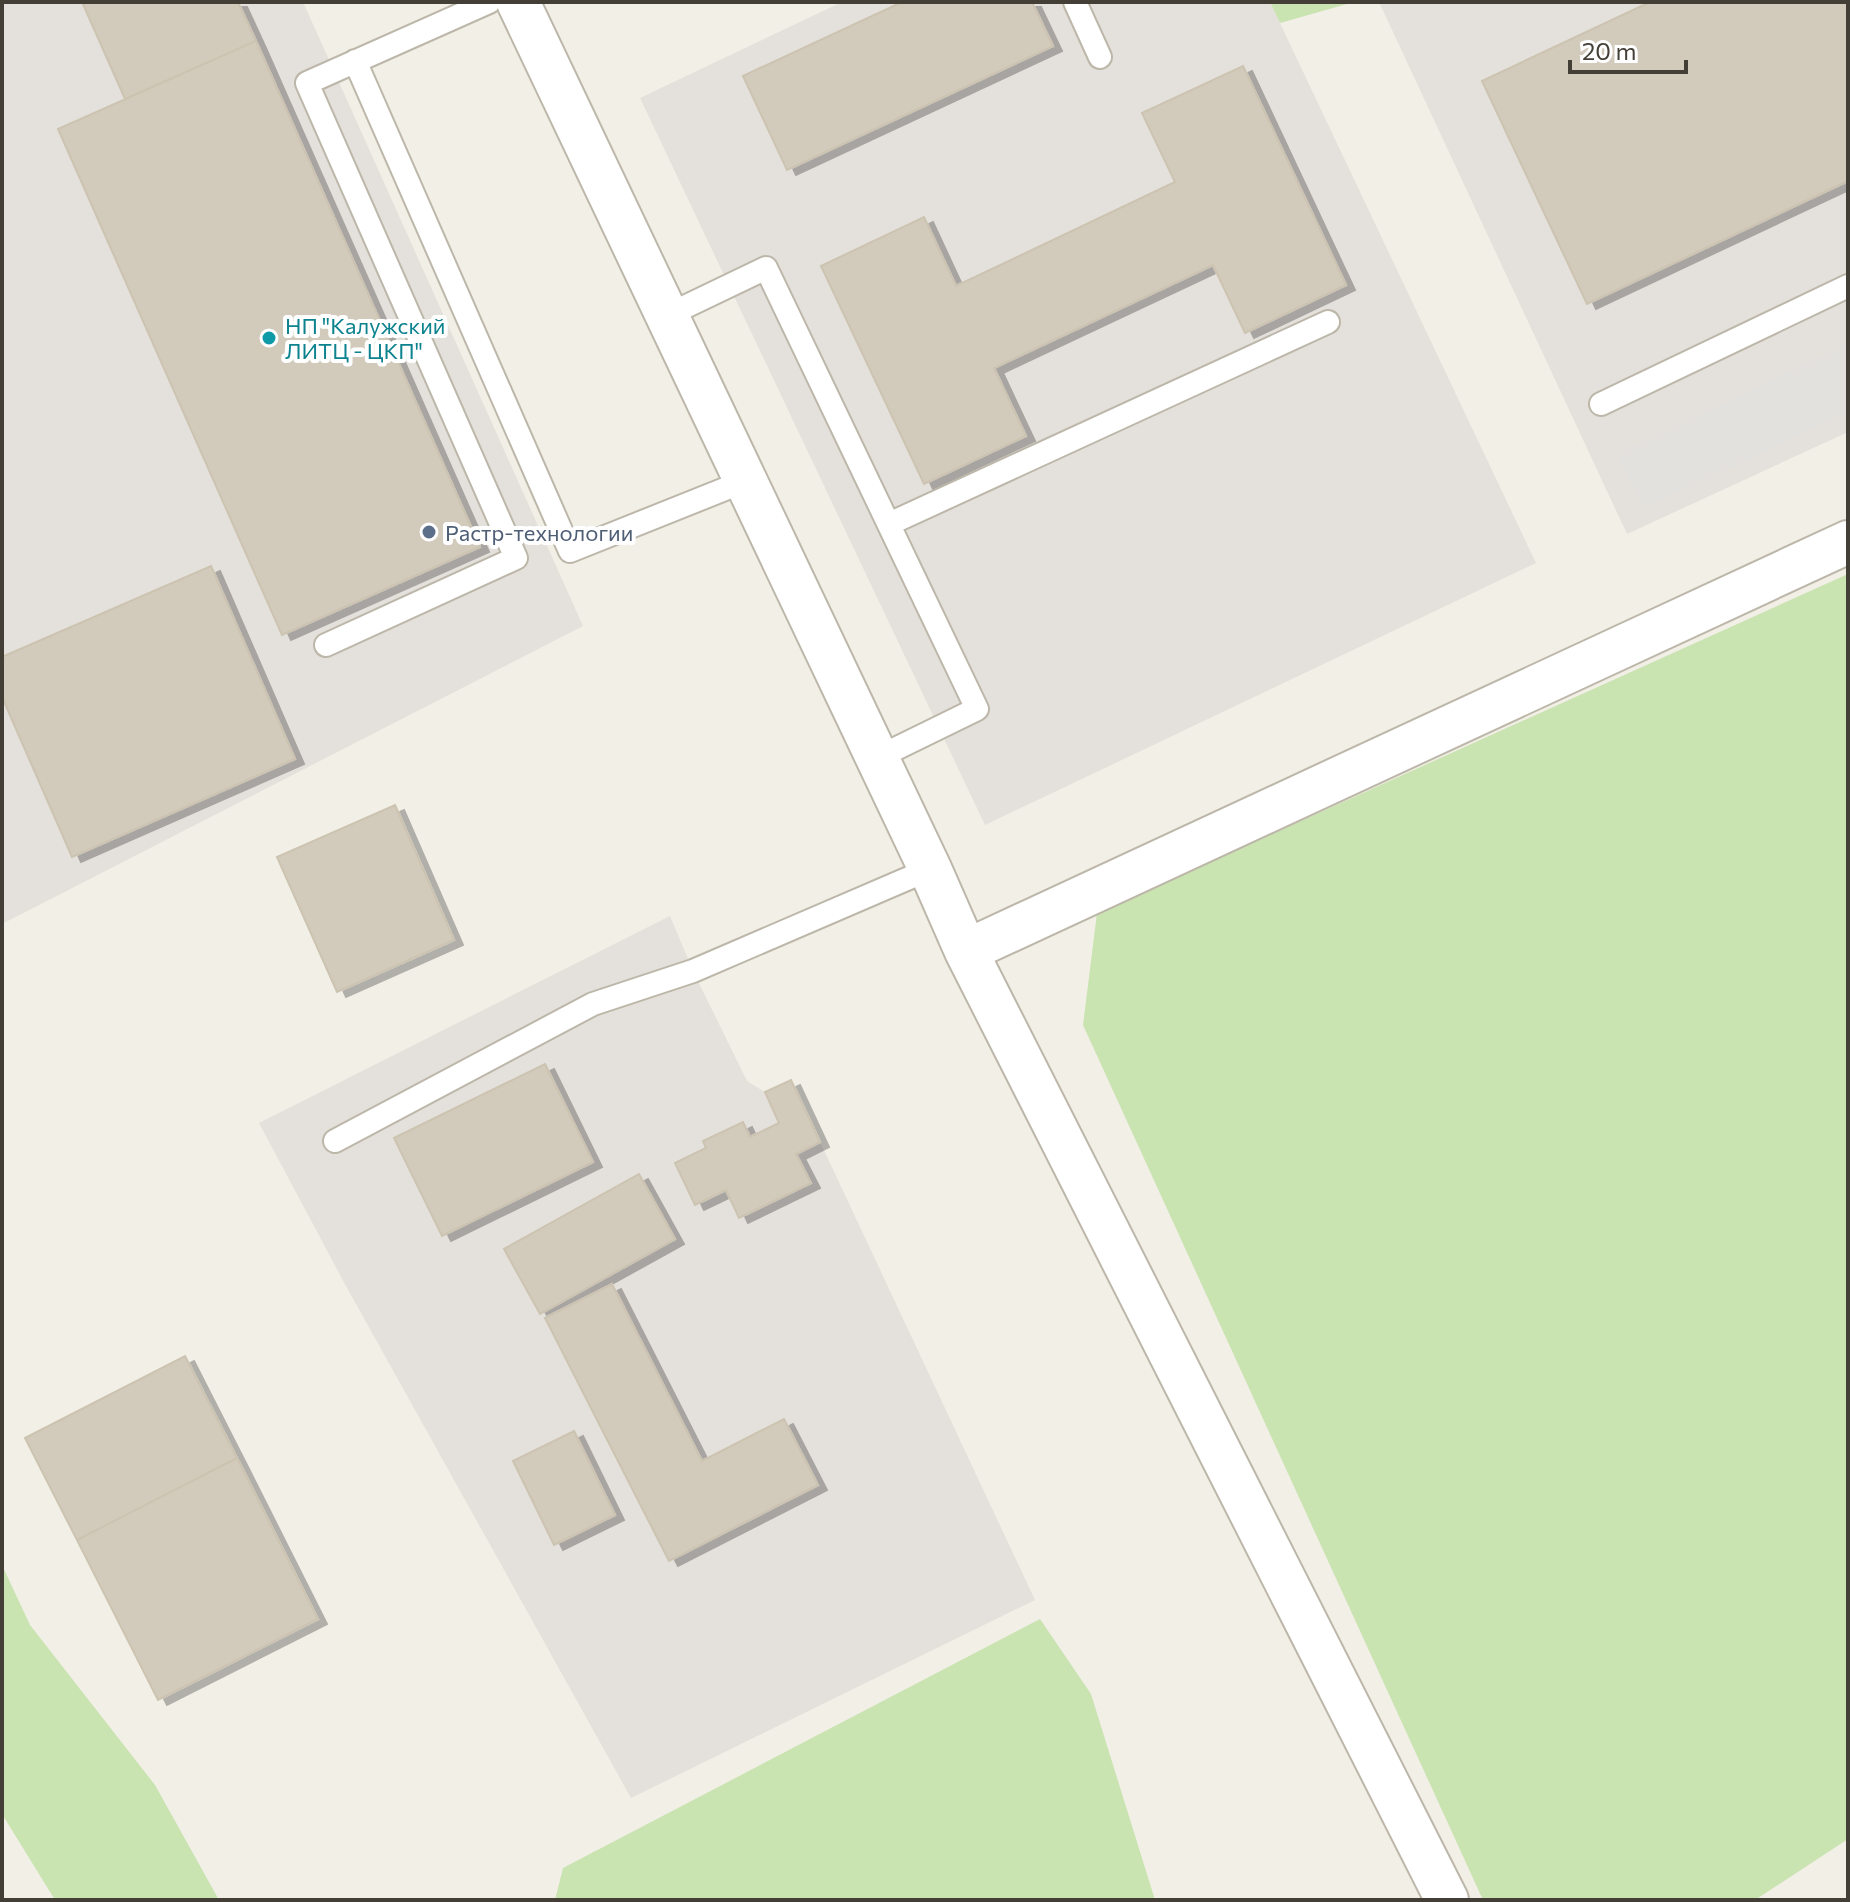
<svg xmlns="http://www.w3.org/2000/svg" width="1850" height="1902" font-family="Commissioner,sans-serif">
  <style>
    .industrial { fill: #e4e0db }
    .green { fill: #c9e3b1 }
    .parking { fill: #e3e1de }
    .building { fill: #d2cbbc; stroke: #ccc3b0; stroke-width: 2; filter: url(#shadow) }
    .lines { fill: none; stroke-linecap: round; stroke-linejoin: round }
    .lane-casing { stroke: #bcb7a9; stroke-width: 26 }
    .street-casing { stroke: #bcb7a9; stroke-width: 46 }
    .lane { stroke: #fff; stroke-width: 22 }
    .street { stroke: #fff; stroke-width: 42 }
    .culture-dot { fill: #0f9aa8; stroke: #fff; stroke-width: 3 }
    .service-dot { fill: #5c6f8a; stroke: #fff; stroke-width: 3 }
    .labels { text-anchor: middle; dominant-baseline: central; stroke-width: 8; stroke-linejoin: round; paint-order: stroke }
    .culture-label { font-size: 22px; fill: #0d838f; stroke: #fff; text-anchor: start }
    .service-label { font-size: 22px; fill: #4e5e75; stroke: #fff; text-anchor: start }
  </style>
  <defs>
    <filter id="shadow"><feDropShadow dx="9" dy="5" stdDeviation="0" flood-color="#0004"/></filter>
  </defs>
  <rect width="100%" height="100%" fill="#f2efe6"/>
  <path class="industrial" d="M2,2H303L583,626L2,924Z
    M842,2H1270L1536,563L985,825L640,98Z
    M1379,2H1848V432L1627,534Z
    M670,916L693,971L747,1081L765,1092L791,1080L1035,1600L631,1798L346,1286L259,1123Z"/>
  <path class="green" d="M1270,2H1354L1280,23Z
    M1848,574V1839L1755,1900H1483L1083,1025L1097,913Z
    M2,1565L30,1625L155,1785L219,1900H55L2,1814Z
    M1040,1619L1091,1694L1155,1900H555L563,1868Z"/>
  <path class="parking" d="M1848,344V412L1643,509L1617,454Z"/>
  <path class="building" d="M82,2H238L256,41L125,99Z
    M902,2H1032L1053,46L787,170L743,76Z
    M1650,2H1848V181L1587,304L1482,81Z
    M256,41L480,547L282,635L58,129Z
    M1243,66L1346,285L1245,333L1213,265L994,368L1026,436L924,484L821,266L924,217L956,286L1175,182L1142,113Z
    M211,566L295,759L72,857L2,697V657Z
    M395,805L454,940L337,992L277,857Z
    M545,1064L593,1162L442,1236L394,1138Z
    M791,1080L820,1142L796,1154L811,1183L739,1218L726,1190L695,1205L675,1163L706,1148L703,1141L743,1122L750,1137L779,1123L765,1092Z
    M639,1174L675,1239L540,1314L504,1249Z
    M612,1284L702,1461L784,1419L818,1485L669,1561L545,1318Z
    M185,1356L237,1458L77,1540L25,1438Z
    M574,1431L615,1515L554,1545L513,1461Z
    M237,1458L318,1619L158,1700L77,1540Z"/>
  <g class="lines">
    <g class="lane-casing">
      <path id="lane" d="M1075,2L1100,57
        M355,61L570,551L745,481
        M666,316L766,268L977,709L877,758
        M1601,404L1848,286
        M889,524L1328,322
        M326,645L516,558L307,83L489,2
        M335,1141L593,1004L693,971L930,869"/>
    </g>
    <g class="street-casing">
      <path id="street" d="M518,2L930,869L966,951L1447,1900
        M966,951L1848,542"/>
    </g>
    <use href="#lane" class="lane"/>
    <use href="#street" class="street"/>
  </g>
  <circle class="culture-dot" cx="269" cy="338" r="8"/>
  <circle class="service-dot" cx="429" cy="532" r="8"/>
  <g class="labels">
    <g class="culture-label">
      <text x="285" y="325">НП "Калужский<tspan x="285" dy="25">ЛИТЦ - ЦКП"</tspan></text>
    </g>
    <g class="service-label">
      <text x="445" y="532">Растр-технологии</text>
    </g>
  </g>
  <rect width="1850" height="1902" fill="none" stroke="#443f36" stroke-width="8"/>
  <path d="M1570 60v12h116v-12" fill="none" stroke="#443f36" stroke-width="4"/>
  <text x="1582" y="60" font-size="24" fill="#443f36" stroke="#ffffff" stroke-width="6" paint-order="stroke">20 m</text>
</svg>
